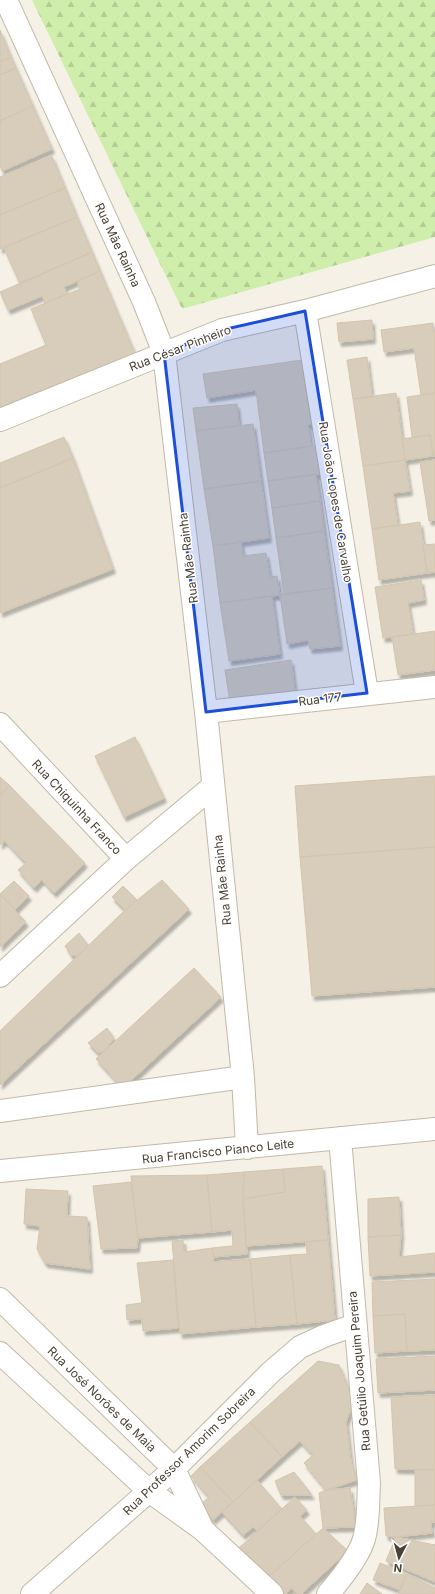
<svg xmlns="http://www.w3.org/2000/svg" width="435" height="1594" font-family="Inter,sans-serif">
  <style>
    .forest { fill: url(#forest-firs) }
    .building { fill: #d8cdbb; stroke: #d4c5ad; filter: url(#shadow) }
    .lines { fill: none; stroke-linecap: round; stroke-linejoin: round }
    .minor-casing { stroke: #c2b9a8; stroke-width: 24 }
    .minor { stroke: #fff; stroke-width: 22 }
    .marked { fill: #1d4ed8; fill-opacity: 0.2; stroke: #1d4ed8; stroke-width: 3; stroke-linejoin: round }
    .labels { text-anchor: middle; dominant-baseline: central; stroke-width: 3; stroke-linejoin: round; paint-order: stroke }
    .street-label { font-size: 12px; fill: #4a4135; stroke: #fff }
  </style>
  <defs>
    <pattern id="forest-firs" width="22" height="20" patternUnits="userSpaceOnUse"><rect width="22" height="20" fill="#d0eeab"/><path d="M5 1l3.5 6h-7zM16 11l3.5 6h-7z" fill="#b4cd94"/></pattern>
    <filter id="shadow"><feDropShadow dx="2.5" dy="4.5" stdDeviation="1" flood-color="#0004"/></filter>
  </defs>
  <rect width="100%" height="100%" fill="#f5f1e7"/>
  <path class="forest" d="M32,0H435V237L182,309Z"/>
  <path class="building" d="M0,30L11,57L0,62Z
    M11,57L16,68L0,75V62Z
    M16,68L33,106L0,121V75Z
    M33,106L52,149L2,171L0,165V121Z
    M52,156L65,188L0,215V177Z
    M65,188L77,217L0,249V215Z
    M77,217L92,252L20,284L4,248Z
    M92,252L100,271L64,287L67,294L45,303L42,296L8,310L0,292Z
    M100,271L136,356L0,412V364L46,345L31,309L80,289L77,281Z
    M372,320L373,339L339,342L337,323Z
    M433,323L435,340V393L421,395L414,348L384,352L381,330Z
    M367,357L372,397L353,399L347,360Z
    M302,360L311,424H308L311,446L264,453L256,390L207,398L203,374Z
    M396,393L405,460L363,466L353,399Z
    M435,393V456H433L430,435L412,437L407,397Z
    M237,404L239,425L196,431L193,408Z
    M253,424L261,481L204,489L196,431Z
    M430,435L433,456L405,460L402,439Z
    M64,437L73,458L0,488V463Z
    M311,446H317L321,474L268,481L264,453Z
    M73,458L113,569L0,613V488Z
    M405,460L410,491L393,493L398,525L372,529L363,466Z
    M435,460V520L429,521L420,462Z
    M316,474L320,501L272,508L268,481Z
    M261,481L269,538L213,546L204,489Z
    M320,501L324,531L276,538L272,508Z
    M420,522L427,573L379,580L372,529Z
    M324,531L332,588L284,594L276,538Z
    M241,542L243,556L266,553L270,577L277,576L280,595L220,603L213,546Z
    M435,544V572L427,573L423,545Z
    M421,580L424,600L408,603L413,634L383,638L375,587Z
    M332,588L340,646L310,649L308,640L287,644L280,595Z
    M272,596L280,654L229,661L220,603Z
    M435,631V670L398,675L392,637Z
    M291,660L295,692L230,702L225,670Z
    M135,737L164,798L124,817L95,756Z
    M435,776V847L300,857L295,786Z
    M0,777L9,785L0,796Z
    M9,785L85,863L54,893L42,880L34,888L18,870L26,863L5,841L0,845V820L1,818L0,817V796Z
    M435,847V987L312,996L300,857Z
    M162,880L189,909L0,1085V1031L125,910Z
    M14,881L29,896L15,910L0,894Z
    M123,886L137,900L125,910L112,897Z
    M0,894L26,922L0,947Z
    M79,933L88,945L78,956L71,955L65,946Z
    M194,968L221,997L123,1088L96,1059Z
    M107,1028L114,1038L105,1051L98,1053L88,1043Z
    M322,1166L328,1240L246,1246L243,1199L285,1192L283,1169Z
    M283,1169L285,1192L243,1199L244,1172Z
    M244,1172L243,1199L247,1254L214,1257L212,1248L233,1246L232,1230L212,1232L207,1175Z
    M207,1175L212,1232L138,1238L131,1176Z
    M131,1182L138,1238L137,1248L101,1249L93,1186Z
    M26,1189L68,1191L67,1216L87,1217L90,1269L45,1263L37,1249L40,1226L24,1224Z
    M399,1197L401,1235L368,1237V1199Z
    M401,1235L399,1257L435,1253V1272L370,1276L368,1237Z
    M183,1240L184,1252L212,1248L214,1257L213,1262L250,1259L256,1327L180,1334L172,1241Z
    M328,1240L335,1320L297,1324L290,1255L307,1254L306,1242Z
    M290,1255L297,1324L256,1327L250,1259Z
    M173,1260L178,1328L143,1331L142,1319L127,1320L126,1305L142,1303L137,1263Z
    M435,1279V1350L407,1351L405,1314L373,1316L372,1282Z
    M405,1314L407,1351L375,1353L373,1316Z
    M435,1356V1390L378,1393L376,1359Z
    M318,1361L339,1365L354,1401L346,1422L351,1462L357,1480L326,1490L304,1463L313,1455L300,1441L282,1457L250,1422Z
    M435,1395V1470L395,1469L391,1397Z
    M250,1422L282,1457L233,1502L200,1467Z
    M200,1467L233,1502L213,1520L200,1505L209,1497L191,1476Z
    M415,1470H435V1505L415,1506Z
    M294,1472L312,1495H281L275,1481Z
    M257,1480L282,1509L257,1531L253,1527L243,1535L222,1512Z
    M350,1488L356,1527L323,1528L319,1493L326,1490Z
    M295,1497L307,1510L300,1516L316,1534L266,1579L239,1548Z
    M435,1505V1522H431L432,1533L396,1537L386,1536L384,1508Z
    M323,1528L348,1551L301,1594H297L292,1588L285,1594H280L266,1579Z
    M396,1537L435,1545V1582L386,1561Z
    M380,1563L407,1574L400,1590L373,1580Z
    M407,1574L435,1588V1594H398Z
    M367,1583L382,1594H360Z"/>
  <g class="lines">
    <g class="minor-casing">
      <path id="minor" d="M6,0L144,302L164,353L206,712L243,1077L247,1148
        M305,311L367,693
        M0,420L222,330L305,311L435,276
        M206,712L435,687
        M0,724L126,859
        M0,976L126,859L212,787
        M0,1111L243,1077
        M0,1171L435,1129
        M0,1299L174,1469L202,1528
        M0,1353L149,1491L202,1529L272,1594
        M32,1594L174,1469L271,1372L300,1347L324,1336L355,1325
        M328,1594C340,1580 359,1556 364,1539C369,1521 368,1501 369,1483L340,1138"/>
    </g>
    <use href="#minor" class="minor"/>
  </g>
  <path class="marked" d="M305,311L367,693L206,712L164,353L222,330Z"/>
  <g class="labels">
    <g class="street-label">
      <text transform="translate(118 245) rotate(65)">Rua Mãe Rainha</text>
      <text transform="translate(180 348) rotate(-21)">Rua César Pinheiro</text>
      <text transform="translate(336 502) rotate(81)">Rua João Lopes de Carvalho</text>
      <text transform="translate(188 558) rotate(-97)">Rua Mãe Rainha</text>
      <text transform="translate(320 699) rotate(-7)">Rua 177</text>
      <text transform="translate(77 807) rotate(47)">Rua Chiquinha Franco</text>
      <text transform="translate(222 880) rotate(-96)">Rua Mãe Rainha</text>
      <text transform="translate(218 1151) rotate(-6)">Rua Francisco Pianco Leite</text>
      <text transform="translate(359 1371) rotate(-95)">Rua Getúlio Joaquim Pereira</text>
      <text transform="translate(102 1399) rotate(44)">Rua José Norões de Maia</text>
      <text transform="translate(189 1451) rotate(-44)">Rua Professor Amorim Sobreira</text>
    </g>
  </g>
  <g transform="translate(399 1558) rotate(186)" stroke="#ffffff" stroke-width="3" paint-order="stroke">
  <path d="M0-3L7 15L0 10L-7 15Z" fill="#4a4135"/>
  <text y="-6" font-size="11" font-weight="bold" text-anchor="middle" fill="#4a4135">N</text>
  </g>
</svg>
